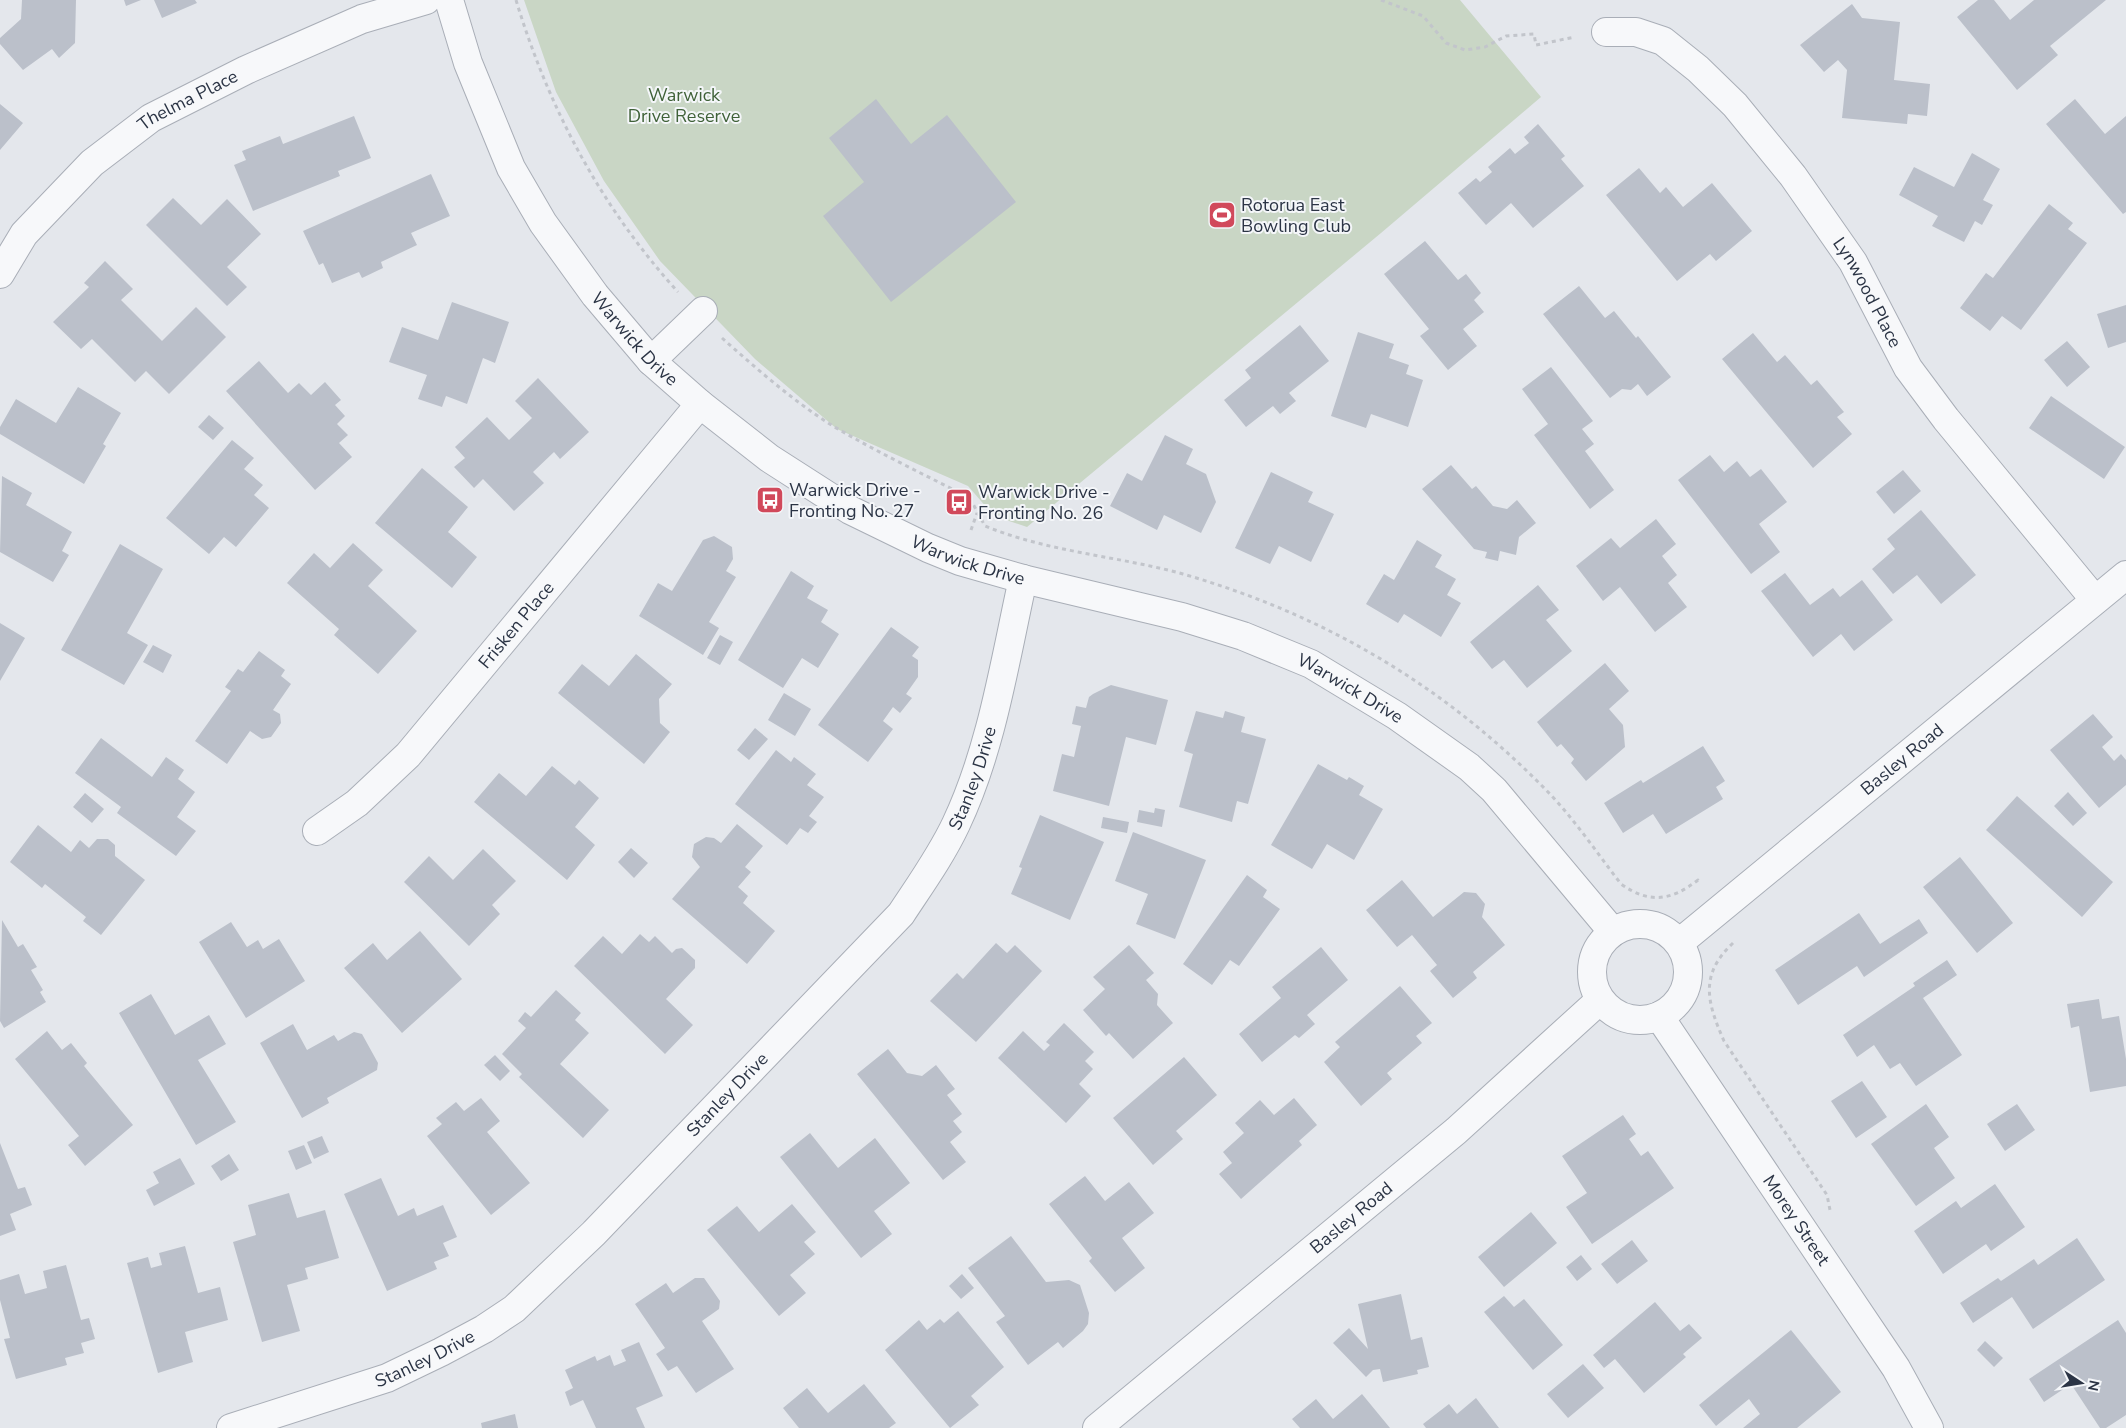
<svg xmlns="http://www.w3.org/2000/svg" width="2126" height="1428" font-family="'Nunito Sans',sans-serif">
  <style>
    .green { fill: #c9d6c5 }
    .building { fill: #bbc0ca }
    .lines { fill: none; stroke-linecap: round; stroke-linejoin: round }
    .minor-casing { stroke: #a9aeb7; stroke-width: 30 }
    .path { stroke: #c2c5cb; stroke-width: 3; stroke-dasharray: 4 4; stroke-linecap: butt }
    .minor { stroke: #f7f8fa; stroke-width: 28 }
    .labels { text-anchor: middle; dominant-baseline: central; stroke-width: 4; stroke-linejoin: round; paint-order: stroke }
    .park-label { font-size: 18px; fill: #3f6138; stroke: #f4f6f9 }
    .street-label { font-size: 18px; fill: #2b3445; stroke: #f4f6f9 }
    .poi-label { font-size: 18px; fill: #2b3445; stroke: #f4f6f9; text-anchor: start }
  </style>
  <rect width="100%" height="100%" fill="#e4e7ec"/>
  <path class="green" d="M524,0H1460L1541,97L1381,233L1027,527L994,516L968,486L837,429L755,359L660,261L604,181L556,92Z"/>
  <path class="building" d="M22,0H76L75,43L59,58L52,49L23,70L0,44V38L21,19Z
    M124,0H141L126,6Z
    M154,0H195L197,3L162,18Z
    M1978,0H1994L2010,20L2034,0H2106L2050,46L2058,55L2017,90L1957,17Z
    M1852,4L1862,18L1900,22L1894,80L1930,84L1927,116L1908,114L1907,124L1842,118L1847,70L1838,60L1824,72L1800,45Z
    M876,99L911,144L947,115L1016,202L891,302L823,216L864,182L829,138Z
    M2075,99L2105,134L2126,116V212L2123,214L2046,124Z
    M0,104L23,123L0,150Z
    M354,116L371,158L338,171L340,176L253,211L234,165L246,160L242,151L280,136L283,144Z
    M1538,124L1565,156L1561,159L1584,186L1533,228L1511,203L1486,225L1458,193L1476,178L1480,182L1492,172L1488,167L1510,148L1515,154L1529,143L1524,137Z
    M1972,153L2000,169L1983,200L1993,205L1982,225L1975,221L1964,242L1932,226L1938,216L1899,195L1914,167L1954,187Z
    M1639,168L1660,193L1666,187L1683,207L1712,183L1752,231L1716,261L1710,254L1677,281L1606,195Z
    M431,174L450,216L411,233L417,245L381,262L383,268L362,278L359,272L332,283L323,263L319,265L303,231Z
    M173,198L201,225L227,199L261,234L227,267L247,287L227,306L146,225Z
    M2049,204L2073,223L2068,229L2087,243L2021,330L2002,316L1990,331L1960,308L1986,273L1993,278Z
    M1425,241L1458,280L1466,274L1481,293L1474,300L1484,312L1463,329L1477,346L1448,370L1420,336L1429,329L1384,274Z
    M105,261L133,289L121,300L162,341L196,307L226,337L169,394L146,371L135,382L92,339L81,349L53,322L89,287L84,283Z
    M1579,286L1605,318L1614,311L1636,338L1638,336L1671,377L1647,396L1638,384L1631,390L1622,389L1610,398L1543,314Z
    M452,302L509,322L495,363L483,358L467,404L446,396L442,407L418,399L427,375L389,362L402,327L438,340Z
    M2126,305V342L2108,348L2097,314Z
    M1300,325L1329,361L1289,393L1296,401L1280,414L1273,406L1246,427L1224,400L1251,378L1245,370Z
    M1358,332L1394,344L1389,358L1409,365L1406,374L1423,380L1408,427L1371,414L1366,428L1331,416Z
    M1753,333L1777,362L1785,355L1811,385L1817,380L1844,412L1837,417L1852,434L1813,468L1722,359Z
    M2067,341L2090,367L2067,387L2044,360Z
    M259,361L288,393L299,383L311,395L325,382L341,400L335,405L345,416L337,424L348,435L339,443L352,457L315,490L226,391Z
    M1551,367L1593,421L1582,429L1594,444L1585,451L1614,490L1590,509L1534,435L1548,424L1522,389Z
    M538,378L589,432L560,459L554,452L533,472L544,483L514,511L483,479L474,488L454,467L465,458L455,447L487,417L509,440L532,418L515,401Z
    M78,387L121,413L103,444L106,446L84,484L0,434V427L16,399L56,423Z
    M2051,396L2125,447L2104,479L2029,428Z
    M209,415L224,428L213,440L198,427Z
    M1165,435L1193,449L1186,464L1206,474L1216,502L1201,533L1164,515L1157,530L1110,506L1127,473L1142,481Z
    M232,440L254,458L244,469L263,485L254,495L269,508L236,547L224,537L209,554L166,518Z
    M1710,455L1724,472L1737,461L1750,477L1761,469L1787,502L1759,524L1780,552L1751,574L1678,480Z
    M1451,465L1472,489L1476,486L1493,506L1507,509L1517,500L1536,523L1519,537L1516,555L1500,551L1498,561L1485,558L1487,552L1474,549L1422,489Z
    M422,468L468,507L448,532L477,557L452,588L375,523Z
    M1903,470L1921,491L1894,514L1876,492Z
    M1271,472L1313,492L1308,502L1334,514L1311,562L1279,546L1270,564L1235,548Z
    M2,476L32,493L26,505L72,532L62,551L69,555L53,582L0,552Z
    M1921,510L1976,575L1941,604L1917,575L1893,594L1872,569L1895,549L1887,539Z
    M1656,519L1676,544L1662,556L1677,575L1668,583L1687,607L1655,632L1620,587L1603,601L1576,566L1611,538L1620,548Z
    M714,536L732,547L733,559L726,571L736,577L709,622L719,628L703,655L639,616L658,583L672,591L703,540Z
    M1417,540L1442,555L1435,567L1456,579L1447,595L1461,603L1441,637L1404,614L1398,623L1366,604L1384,574L1394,580Z
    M353,543L383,570L368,586L417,631L378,674L334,635L339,629L287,583L314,553L330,568Z
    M120,544L163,569L127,633L148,645L124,685L61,650Z
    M791,571L814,586L807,598L828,610L821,622L839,634L818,668L802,658L783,688L738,660Z
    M1785,573L1810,605L1833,588L1840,597L1862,580L1893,620L1854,651L1841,634L1813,657L1761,591Z
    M1538,585L1559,610L1546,620L1572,651L1527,688L1504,660L1492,669L1470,642Z
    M0,623L25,638L0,681Z
    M891,627L919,647L912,656L918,660V677L906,694L912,698L900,713L893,707L883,721L893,729L868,762L818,725Z
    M720,635L733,642L720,665L707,658Z
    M153,645L172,655L163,673L143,662Z
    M259,651L285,670L281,676L291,684L273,710L280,714L281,723L271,737L262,739L250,731L227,764L195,741L231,691L225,687L238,669L243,672Z
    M636,654L672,684L659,699L660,723L670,732L644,764L558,693L582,664L609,686Z
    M1605,663L1629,691L1609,709L1623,725L1625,747L1586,781L1571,763L1574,759L1561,744L1557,747L1537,722Z
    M1111,685L1168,700L1156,745L1126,737L1109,806L1053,791L1062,754L1074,757L1081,726L1072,724L1076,706L1086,708L1089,697L1093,694Z
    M784,693L811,709L795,736L768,720Z
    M1196,711L1223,718L1225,711L1245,717L1241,732L1266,739L1248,804L1237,801L1232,822L1179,807L1193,754L1184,751Z
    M2093,714L2113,737L2102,747L2114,761L2121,754L2126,760V785L2099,808L2050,750Z
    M755,728L768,739L749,760L737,750Z
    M101,738L152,777L166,757L184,770L178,779L195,792L177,817L196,831L176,856L117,813L121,807L75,773Z
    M1703,746L1725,781L1716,787L1723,799L1666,834L1653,814L1623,833L1604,803L1641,780L1643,783Z
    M776,750L791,762L794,757L816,774L807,785L824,797L809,816L817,822L808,833L800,828L787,845L735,804Z
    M1318,764L1347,780L1349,777L1364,786L1359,795L1383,809L1354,860L1327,844L1312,869L1271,845Z
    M552,766L575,785L579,780L599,798L575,827L595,845L567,880L474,802L499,773L526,796Z
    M2068,792L2087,813L2073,826L2054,806Z
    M85,793L104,809L92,823L73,807Z
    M2017,796L2113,882L2082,917L1986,830Z
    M1155,808L1165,810L1162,827L1137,822L1139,810L1154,813Z
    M1040,815L1104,842L1070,920L1011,894L1022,868L1019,867Z
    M1103,817L1129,822L1127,833L1101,828Z
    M737,824L763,846L745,867L751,872L738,887L748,896L743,903L775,931L747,964L672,899L700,867L692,857L694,844L706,837L714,838L721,843Z
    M38,825L71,852L80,840L89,848L97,839H108L115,845V856L145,880L101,935L83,921L86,917L45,884L42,888L10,862Z
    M1133,832L1206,860L1175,939L1136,924L1148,894L1115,881Z
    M631,848L648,863L634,878L618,862Z
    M483,849L516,881L492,905L500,914L469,946L404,882L429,856L453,880Z
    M1960,857L2013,923L1977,953L1923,887Z
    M1247,875L1267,890L1263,897L1280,909L1239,966L1230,960L1212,985L1183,964Z
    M1402,880L1433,917L1464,892L1476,893L1485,904L1482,917L1505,945L1473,972L1477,978L1453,998L1430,971L1437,965L1412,935L1397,947L1366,910Z
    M1859,913L1880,944L1919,919L1928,933L1864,977L1857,966L1798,1005L1775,970Z
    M2,920L18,947L23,944L37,967L31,970L43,990L40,992L46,1002L4,1028L0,1021Z
    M231,922L247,947L258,940L263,949L279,939L305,981L246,1018L199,942Z
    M420,931L462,979L402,1033L344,968L373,943L387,960Z
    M640,934L649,942L655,936L672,953L676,949L682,948L695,960V968L666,999L693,1025L665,1054L574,966L603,936L622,954Z
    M996,943L1007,953L1015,945L1042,971L976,1042L930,1001L957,973L963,979Z
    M1129,945L1154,973L1146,980L1158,994L1157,1005L1173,1023L1133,1059L1109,1033L1106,1036L1083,1010L1105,989L1093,977Z
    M1321,947L1348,980L1307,1015L1315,1024L1299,1038L1295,1035L1262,1062L1239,1034L1281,998L1272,987Z
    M1947,960L1957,975L1923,998L1962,1055L1916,1086L1900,1063L1890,1069L1874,1045L1857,1057L1843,1035L1915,986L1913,983Z
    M1400,986L1432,1023L1416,1036L1422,1043L1387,1073L1392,1079L1361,1106L1324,1062L1340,1047L1335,1042Z
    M556,990L581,1013L575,1020L589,1033L560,1064L609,1110L583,1138L519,1077L522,1074L502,1054L526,1028L518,1021L525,1012L531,1017Z
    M151,994L175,1035L209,1015L226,1044L198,1060L236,1122L196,1145L119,1013Z
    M2099,999L2102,1019L2119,1016L2126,1059V1086L2090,1092L2079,1026L2071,1028L2067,1004Z
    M1064,1023L1094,1052L1085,1061L1093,1069L1079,1084L1091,1096L1066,1123L998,1058L1023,1031L1044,1051L1050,1045L1046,1042Z
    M293,1024L307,1050L334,1035L338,1041L354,1032L362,1034L378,1063L377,1070L327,1098L329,1103L302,1118L260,1043Z
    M47,1031L62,1050L71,1043L87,1063L84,1066L133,1125L85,1166L68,1145L79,1136L15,1059Z
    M888,1049L907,1073L922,1076L936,1065L955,1089L947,1095L962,1114L953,1121L962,1132L950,1142L966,1162L943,1180L857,1074Z
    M495,1055L510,1071L500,1081L484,1065Z
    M1184,1057L1217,1095L1176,1131L1183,1139L1153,1165L1113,1118Z
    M1862,1081L1887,1117L1856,1138L1831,1101Z
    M481,1098L500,1121L487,1132L530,1183L491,1215L427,1136L442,1124L436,1118L456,1102L464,1111Z
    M1294,1098L1317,1125L1299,1141L1302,1145L1241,1199L1219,1174L1232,1163L1223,1152L1244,1133L1235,1123L1260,1100L1274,1115Z
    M1926,1104L1949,1137L1934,1148L1955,1178L1916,1206L1871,1144Z
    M2017,1104L2035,1130L2005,1151L1987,1124Z
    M1623,1115L1636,1134L1629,1139L1641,1156L1648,1151L1674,1188L1592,1244L1566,1207L1587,1193L1562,1156Z
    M810,1133L838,1168L875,1138L910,1183L874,1211L892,1234L861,1258L780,1157Z
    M322,1136L329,1152L314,1159L307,1142Z
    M0,1143L18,1189L25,1187L32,1205L10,1214L16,1230L0,1236Z
    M304,1145L312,1163L296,1170L288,1151Z
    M229,1154L239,1170L221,1181L211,1166Z
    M180,1158L195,1184L154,1206L146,1190L159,1183L153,1172Z
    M1085,1176L1105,1201L1129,1182L1154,1213L1122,1238L1145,1268L1115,1292L1089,1261L1092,1258L1049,1204Z
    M381,1178L398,1216L414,1208L417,1216L443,1205L457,1237L443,1243L449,1256L434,1262L437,1269L387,1291L344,1194Z
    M1995,1184L2025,1227L1991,1251L1986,1244L1943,1274L1914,1231L1956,1201L1961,1208Z
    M289,1193L297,1218L325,1210L339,1258L305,1268L308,1279L287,1285L300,1331L262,1342L233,1242L256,1235L248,1205Z
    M792,1204L816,1232L804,1242L815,1254L790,1275L806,1293L779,1316L707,1230L737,1206L759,1232Z
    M1531,1212L1557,1243L1504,1287L1478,1257Z
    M1011,1236L1046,1282L1069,1280L1080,1285L1089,1313L1088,1324L1083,1331L1063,1348L1058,1342L1028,1365L996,1322L1005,1316L968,1268Z
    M2077,1238L2105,1280L2033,1329L2012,1297L1973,1323L1960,1303L1998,1278L2001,1281L2034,1259L2038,1265Z
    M1632,1240L1648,1261L1617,1284L1601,1264Z
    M185,1246L198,1293L220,1287L228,1320L185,1332L193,1362L158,1373L127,1263L148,1257L151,1268L162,1265L159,1253Z
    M1581,1255L1592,1269L1577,1281L1566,1267Z
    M66,1265L81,1320L89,1318L95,1339L81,1343L84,1353L65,1358L67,1365L16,1379L4,1339L10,1338L0,1300V1280L19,1274L25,1294L47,1288L43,1271Z
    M962,1274L974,1288L961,1299L949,1286Z
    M695,1278H704L720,1301L719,1309L702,1321L734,1369L696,1393L677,1366L668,1371L656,1354L665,1348L635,1304L666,1283L673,1293Z
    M1401,1294L1411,1340L1422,1337L1429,1367L1417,1370L1418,1374L1383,1382L1380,1369L1373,1370L1366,1377L1333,1343L1349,1328L1368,1349L1358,1304Z
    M1504,1296L1514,1307L1524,1299L1563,1345L1533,1370L1484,1312Z
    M1655,1302L1680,1331L1689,1324L1702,1338L1683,1354L1686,1357L1644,1393L1615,1359L1604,1368L1593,1355Z
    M958,1311L1004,1367L971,1396L979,1405L950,1428L885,1350L919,1320L927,1330L940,1319L944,1323Z
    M2118,1320L2126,1333V1415L2106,1428H2100L2071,1384L2044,1402L2029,1379Z
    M1791,1330L1841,1392L1797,1428H1743L1760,1414L1749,1399L1716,1426L1699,1405Z
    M1985,1341L2003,1358L1994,1367L1977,1350Z
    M639,1342L663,1396L636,1408L645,1428H596L583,1400L570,1406L565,1392L573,1388L565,1370L595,1356L597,1361L610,1355L614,1366L626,1361L621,1350Z
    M1583,1364L1604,1388L1568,1418L1547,1394Z
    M864,1384L896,1423L889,1428H799L783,1408L807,1388L828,1413Z
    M1362,1394L1390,1428H1300L1292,1419L1316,1399L1333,1419Z
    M1476,1398L1499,1428H1426L1423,1424L1449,1404L1457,1414Z
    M515,1414L518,1428H482L481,1423Z"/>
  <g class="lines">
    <g class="minor-casing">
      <g id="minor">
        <path id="s1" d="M449,0L468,63L511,168L543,223L595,295L651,361L700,404L769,458L850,510L928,548L960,561L1023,579L1182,617L1243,636L1311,664L1397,716L1469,767L1494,790L1613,932"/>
        <path id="s2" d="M1606,32H1636L1663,41L1698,69L1735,105L1793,176L1853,262L1908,368L1946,419L2095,600"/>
        <path id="s3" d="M0,274L24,234L92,163L151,118L246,70L362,19L426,0"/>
        <path d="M651,361L703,311"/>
        <path id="s4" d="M317,831L357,803L408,755L700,404"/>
        <circle cx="1640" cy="972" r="48"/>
        <path id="s5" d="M1679,943L2126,575"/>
        <path id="s6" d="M1659,1016L1896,1368L1929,1428"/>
        <path id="s7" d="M231,1428L387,1378L441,1352L484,1329L514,1309L594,1233L901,914C920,885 941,856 956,824C992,748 1005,660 1023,579"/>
        <path id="s8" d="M1097,1428L1456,1131L1600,1000"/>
      </g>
    </g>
    <path class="path" d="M516,0C549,109 601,207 678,292
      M1381,0L1423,16L1446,43L1465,50L1485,47L1506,36L1534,34L1536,45L1575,37
      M722,338C757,369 793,401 833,426C875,451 919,472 962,494L973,504L985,526C1048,552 1118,556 1183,574C1325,615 1445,686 1548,792C1575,820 1597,853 1621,884C1649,904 1671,901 1698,880L1700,883
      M971,530L977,513
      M1733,943C1699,975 1707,1002 1724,1041L1827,1195L1830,1210"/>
    <use href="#minor" class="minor"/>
  </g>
  <defs>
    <g id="stadium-square" transform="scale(1.4375)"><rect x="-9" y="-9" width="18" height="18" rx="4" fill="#d1495b" stroke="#f4f6f9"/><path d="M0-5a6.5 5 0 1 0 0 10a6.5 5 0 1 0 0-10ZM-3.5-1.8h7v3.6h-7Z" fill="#fff"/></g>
    <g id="bus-square" transform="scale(1.4375)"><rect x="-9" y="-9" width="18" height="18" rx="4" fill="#d1495b" stroke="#f4f6f9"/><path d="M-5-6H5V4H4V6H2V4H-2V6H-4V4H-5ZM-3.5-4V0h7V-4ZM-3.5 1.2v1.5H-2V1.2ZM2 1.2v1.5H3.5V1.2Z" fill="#fff"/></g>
  </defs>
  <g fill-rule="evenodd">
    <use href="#stadium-square" x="1222" y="215"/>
    <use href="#bus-square" x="770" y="500"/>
    <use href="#bus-square" x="959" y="502"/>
  </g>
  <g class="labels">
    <g class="park-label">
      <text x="684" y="95">Warwick<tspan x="684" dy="21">Drive Reserve</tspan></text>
    </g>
    <g class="street-label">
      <text stroke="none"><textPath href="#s3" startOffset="260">Thelma Place</textPath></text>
      <text stroke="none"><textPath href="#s2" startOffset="385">Lynwood Place</textPath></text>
      <text stroke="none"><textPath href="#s1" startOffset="391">Warwick Drive</textPath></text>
      <text stroke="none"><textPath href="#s1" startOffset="796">Warwick Drive</textPath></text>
      <text stroke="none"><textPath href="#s4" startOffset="288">Frisken Place</textPath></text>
      <text stroke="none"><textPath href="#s1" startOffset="1201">Warwick Drive</textPath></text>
      <text stroke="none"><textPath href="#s5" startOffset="289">Basley Road</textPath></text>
      <text stroke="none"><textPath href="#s7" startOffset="1016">Stanley Drive</textPath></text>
      <text stroke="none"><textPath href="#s7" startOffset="611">Stanley Drive</textPath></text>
      <text stroke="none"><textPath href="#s8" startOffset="330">Basley Road</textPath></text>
      <text stroke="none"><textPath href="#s6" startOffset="246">Morey Street</textPath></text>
      <text stroke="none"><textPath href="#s7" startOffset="206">Stanley Drive</textPath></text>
    </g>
    <g class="poi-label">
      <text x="1241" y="205">Rotorua East<tspan x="1241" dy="21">Bowling Club</tspan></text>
      <text x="789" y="490">Warwick Drive -<tspan x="789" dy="21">Fronting No. 27</tspan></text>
      <text x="978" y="492">Warwick Drive -<tspan x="978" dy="21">Fronting No. 26</tspan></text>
    </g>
  </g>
  <g transform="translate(2081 1383) rotate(102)" stroke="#f4f6f9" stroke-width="4" paint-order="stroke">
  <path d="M0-4L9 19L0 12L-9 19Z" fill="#2b3445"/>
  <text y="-8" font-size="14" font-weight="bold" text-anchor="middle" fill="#2b3445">N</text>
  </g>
</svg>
